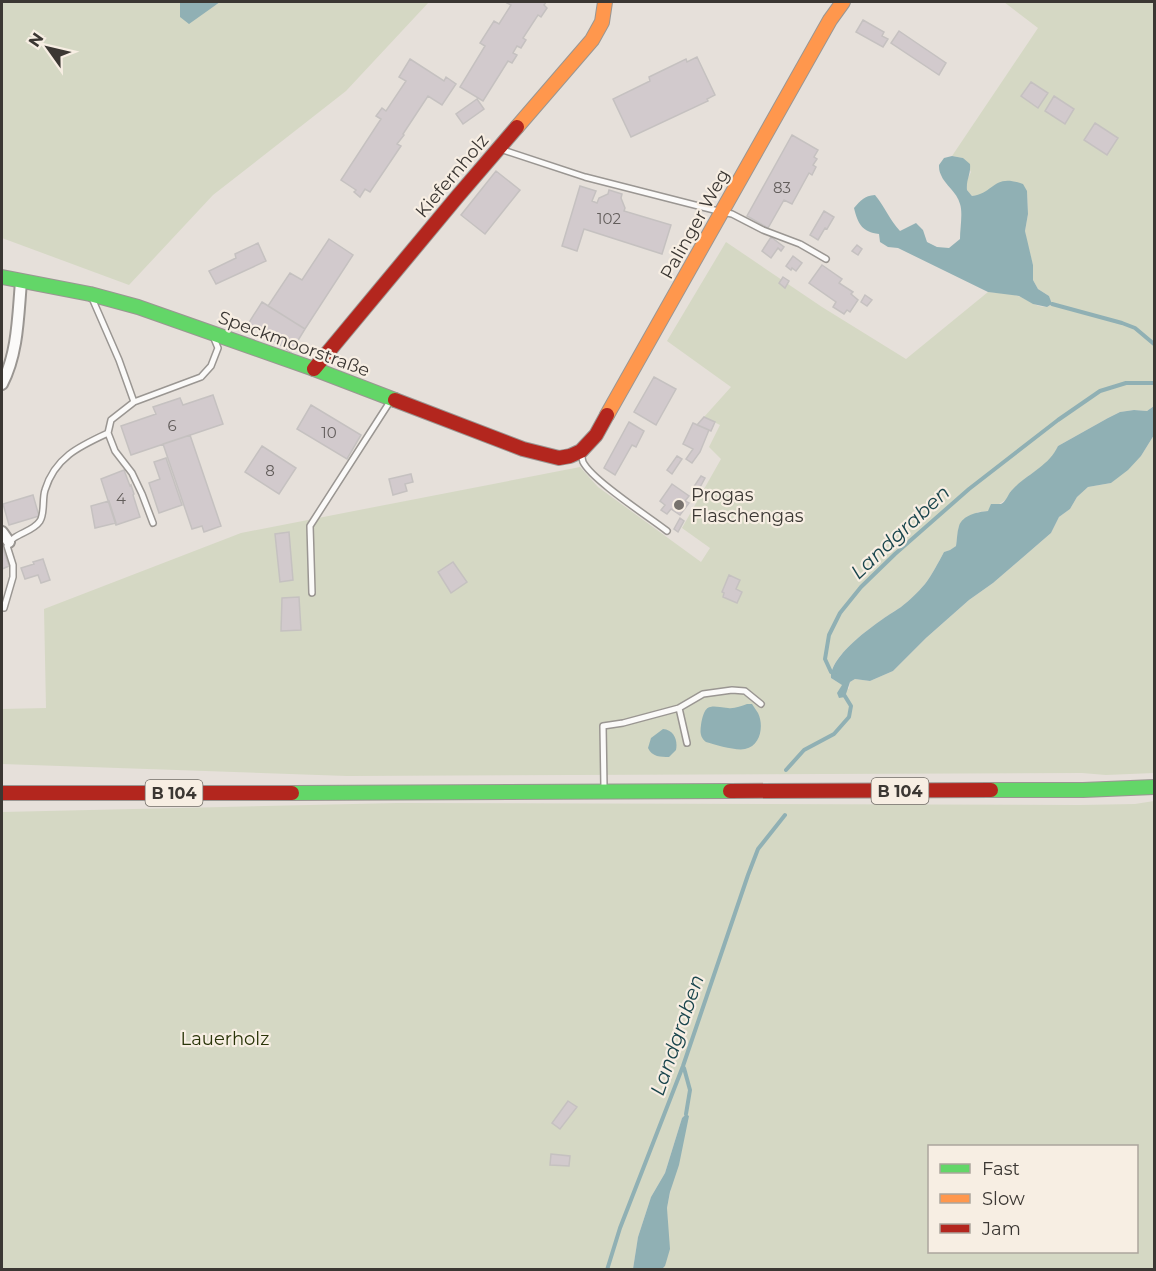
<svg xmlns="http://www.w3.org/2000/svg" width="1156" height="1271" font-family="Montserrat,sans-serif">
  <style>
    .green { fill: #d5d8c4; fill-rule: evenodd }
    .water { fill: #90b0b4 }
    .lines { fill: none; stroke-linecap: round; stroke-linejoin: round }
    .stream { stroke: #90b0b4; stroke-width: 4 }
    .building { fill: #d2cacd; stroke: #c5c1c0; stroke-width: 1.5 }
    .lane-casing { stroke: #9a9692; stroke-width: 8 }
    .street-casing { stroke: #9a9692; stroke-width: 14 }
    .fast-casing { stroke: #9a9692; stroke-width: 16 }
    .slow-casing { stroke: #9a9692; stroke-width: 16 }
    .jam-casing { stroke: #9a9692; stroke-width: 16 }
    .lane { stroke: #fbfaf9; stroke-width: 5 }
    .street { stroke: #fbfaf9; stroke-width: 10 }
    .fast { stroke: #63d668; stroke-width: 14 }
    .slow { stroke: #ff974d; stroke-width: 14 }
    .jam { stroke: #b3261e; stroke-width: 14 }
    .poi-dot { fill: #77726d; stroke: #f7eee3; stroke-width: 2 }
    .labels { text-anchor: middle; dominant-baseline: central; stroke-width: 4.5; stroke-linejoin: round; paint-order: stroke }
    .number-label { font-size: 15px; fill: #625d5b }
    .shield { fill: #f7eee3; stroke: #736e68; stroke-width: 1.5 }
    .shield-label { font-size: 16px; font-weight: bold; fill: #3b3733 }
    .street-label { font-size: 18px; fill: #3b3733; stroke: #f7eee3 }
    .poi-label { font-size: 18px; fill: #3b3733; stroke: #f7eee3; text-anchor: start }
    .park-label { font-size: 18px; fill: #293408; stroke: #f7eee3 }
    .water-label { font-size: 20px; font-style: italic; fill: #19454d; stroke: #f7eee3 }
  </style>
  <rect width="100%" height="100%" fill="#e6e0da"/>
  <path class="green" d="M2,2H180V5H216L220,2H429L346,91L213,195L129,285L2,238Z
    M1004,2H1154V406L1147,411L1134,410L1120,412L1108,418L1058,446L1055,454L1043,466L1027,477L1010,492L1007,499L988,511L978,512L959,526L956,546L950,550L944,552C938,563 932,575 925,584C918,592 909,601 901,607C882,619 829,654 831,678L849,689L850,682L855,679L870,681L893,671L926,638L969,600L993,583L1051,533L1059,517L1070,509L1077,497L1088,487L1111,483L1141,456L1154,435V773L1106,775L1082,773L347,776L2,764V709L46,708L44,609L241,533L580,467L598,487L701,562L710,548L682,528L721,459L709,447L720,425L704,417L731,387L667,341L726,242L822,307L906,359L988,292C997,293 1009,293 1018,296C1030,300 1039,311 1052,305L1049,296L1038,289L1033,280V265L1027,243L1025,231L1028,214L1027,191L972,196L967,190L966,182L971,172L963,158L952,156L1038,28ZM729,575L739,580L736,589L742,592L737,603L723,596L724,593L722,591Z
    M1154,801V1269H662L665,1266L668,1235L667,1208L686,1114L682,1118L665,1173L651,1197L638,1237L633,1269H2V812L397,803L1080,805L1135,804ZM930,1146H1136V1252H930Z"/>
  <path class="water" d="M180,2H220L189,24L180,17Z
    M952,156L963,158L970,164C971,175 966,179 967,190L972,196C995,193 993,173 1023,184L1027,191L1028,214L1025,231L1033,265V280L1038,289L1049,296L1052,304L1047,307L1033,304L1019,296L988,292L898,248L888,247L880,242L879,234C862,232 858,224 854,208C861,200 864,196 875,195C885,207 889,219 900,231L916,223L923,230L927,242L937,247L949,248L960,239C960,228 963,213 960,204C957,192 945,185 941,175C939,171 939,168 939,165L944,158Z
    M1154,406V435L1141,456L1128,470L1111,483L1088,487L1077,497L1070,509L1059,517L1051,533L993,583L969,600L926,638L893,671L870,681L855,679L850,682L845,697L839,698L837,693L842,685L831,678C830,653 882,619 901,607C909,601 918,592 925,584C932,575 938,563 944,552L950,550L956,546C957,540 957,532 959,526C963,515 977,512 988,511L991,504C993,504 999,504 1001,504C1007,501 1008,493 1013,489C1027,474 1049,466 1058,446L1108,418L1120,412L1134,410L1147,411Z
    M747,704H752C754,707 756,710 758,713C764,725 761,746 745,749C736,751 716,745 706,742C700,737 700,732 701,725C705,703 709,706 728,708C734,709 741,706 747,704Z
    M663,729C674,730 678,740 676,750L669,757C661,757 652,757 648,748L651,738Z
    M686,1114L689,1116L679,1165L670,1192L667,1208L670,1249L665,1266L662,1269H633L638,1237L651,1197L665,1173L682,1118Z"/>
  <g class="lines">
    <path class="stream" d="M1052,304L1122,323L1135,328L1154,344
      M835,675L831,672L825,659L829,635L840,613L861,587L895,554L969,489L1058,420L1100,391L1126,383H1154
      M786,770L804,750L834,734L849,717L851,706L843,693
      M684,1068L690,1090L686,1114
      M607,1270L620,1228L683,1066L748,875L758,849L785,815"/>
  </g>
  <path class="building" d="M508,2H546L544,5L547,8L541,17L538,15L523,38L526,40L521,48L517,46L513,53L517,55L512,63L508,61L483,101L460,87L485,46L480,43L494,21L499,24L511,5L507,3Z
    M863,20L884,32L882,36L888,39L883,47L856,32Z
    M899,31L946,63L939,75L891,43Z
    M697,57L715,95L707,99L708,101L631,137L613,99L650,81L649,77L686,59L687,62Z
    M410,59L444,81L446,77L456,84L442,105L428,96L403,134L404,135L397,144L401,146L370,192L365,189L360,197L354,192L356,190L341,180L381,119L376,116L382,108L386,111L406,81L399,77Z
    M1031,82L1048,93L1038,108L1021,96Z
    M1054,96L1074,109L1065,124L1045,111Z
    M477,99L484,109L463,124L456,114Z
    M1095,123L1118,138L1107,155L1084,140Z
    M792,135L818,150L814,157L817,159L813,165L816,167L812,175L809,173L792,204L784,200L768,228L747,216Z
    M496,171L520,190L485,234L461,215Z
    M580,186L596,191L592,201L597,203L599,198L608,194L609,190L622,194L621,198L625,208L624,211L671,225L662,254L584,229L577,251L562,246Z
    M824,211L834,217L827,229L825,228L818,240L810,235Z
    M771,237L784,247L781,251L778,248L771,258L762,251Z
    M329,239L353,255L305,329L268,306L290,273L302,280Z
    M258,243L266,261L216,284L209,271L236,258L235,254Z
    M857,245L862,249L858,255L852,251Z
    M793,256L802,263L796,271L792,268L791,270L786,266Z
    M822,265L842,279L839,283L853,292L851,294L858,300L850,312L847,310L844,314L833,307L836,302L809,283Z
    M783,277L789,281L785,288L779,283Z
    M865,295L872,300L867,306L861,302Z
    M262,302L305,329L291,352L248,324Z
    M654,377L676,389L656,425L634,412Z
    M213,395L223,424L131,455L121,426L156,414L153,407L180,398L183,405Z
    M311,405L361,435L347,459L297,429Z
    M704,417L715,422L711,431L697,425Z
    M629,422L644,431L636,447L632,445L615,475L604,468Z
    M693,423L709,430L700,452L692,463L686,459L693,449L683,444Z
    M190,435L221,526L204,532L202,526L192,529L163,444Z
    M262,446L296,468L279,494L245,472Z
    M677,456L682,459L672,474L667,470Z
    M166,458L182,505L159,513L149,483L160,479L154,462Z
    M124,470L130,486L131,485L134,494L133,495L140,517L116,525L101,479Z
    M411,474L413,482L405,484L407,491L393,495L389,479Z
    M701,476L705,478L698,491L693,488Z
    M672,484L689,496L685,501L689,503L680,515L671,509L667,514L661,510L665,505L660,501Z
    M33,495L39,516L9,525L3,504Z
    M109,501L116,523L95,528L91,506Z
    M680,518L684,521L678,532L674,529Z
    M289,532L293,580L280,582L275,534Z
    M2,546L9,566L2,569Z
    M43,559L50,580L41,583L38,575L25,579L21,568L34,564L33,562Z
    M453,562L467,582L451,593L438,572Z
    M729,575L740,580L736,589L742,592L737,603L723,597L724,593L722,592Z
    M299,597L301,630L281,631L282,598Z
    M568,1101L577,1107L560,1129L552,1123Z
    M551,1154L570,1156L569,1166L550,1165Z"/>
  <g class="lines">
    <g class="lane-casing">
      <path id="lane" d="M500,149L585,177L722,212L732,214L763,230L800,244L826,259
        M134,402L201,377L211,366L218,348L213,336
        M108,433L115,451L132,473L142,494L153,523
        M581,452C582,455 582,459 583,462C592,480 649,517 667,531
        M312,593L310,526L391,400
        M4,608L13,577V565L7,546C13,533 32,533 40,521C45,513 42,499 45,490C55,457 80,446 108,433L111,420L134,402L119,360L92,298
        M679,708L703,694L732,690L745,691L761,704
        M604,787L603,726L623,723L679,708L687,743"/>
    </g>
    <g class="street-casing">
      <path id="street" d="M2,384C18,353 18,316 21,282
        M2,532L9,542"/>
    </g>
    <g class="fast-casing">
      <path id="fast" d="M2,277L90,294L138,307L314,369L395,400
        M991,790H1083L1154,787
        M292,793L730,791"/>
    </g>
    <g class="slow-casing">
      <path id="slow" d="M517,127L592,40L602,22L605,2
        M607,415L830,20L843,2"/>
    </g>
    <g class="jam-casing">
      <path id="jam" d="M314,369L457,197L517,127
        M395,400L523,449L559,458L570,456L581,451L596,435L607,415
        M730,791L991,790
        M2,793H292"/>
    </g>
    <use href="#lane" class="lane"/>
    <use href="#street" class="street"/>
    <use href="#fast" class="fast"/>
    <use href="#slow" class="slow"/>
    <use href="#jam" class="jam"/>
  </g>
  <circle class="poi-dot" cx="679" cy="505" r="6"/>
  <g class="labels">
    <g class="number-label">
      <text x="782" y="187">83</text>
      <text x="609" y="218">102</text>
      <text x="172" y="425">6</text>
      <text x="329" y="432">10</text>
      <text x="270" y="470">8</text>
      <text x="121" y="498">4</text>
    </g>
    <g class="shield">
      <rect x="871.5" y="778" width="57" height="26" rx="4.5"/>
      <rect x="145.5" y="780" width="57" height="26" rx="4.5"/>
    </g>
    <g class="shield-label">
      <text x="900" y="791">B 104</text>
      <text x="174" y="793">B 104</text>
    </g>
    <g class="street-label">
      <text transform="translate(452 176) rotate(-50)">Kiefernholz</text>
      <text transform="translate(695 224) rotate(-61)">Palinger Weg</text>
      <text transform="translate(294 344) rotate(20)">Speckmoorstraße</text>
    </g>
    <g class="poi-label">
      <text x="691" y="495">Progas<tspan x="691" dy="21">Flaschengas</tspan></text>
    </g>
    <g class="park-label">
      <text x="225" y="1039">Lauerholz</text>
    </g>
    <g class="water-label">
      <text transform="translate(900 532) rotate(-43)">Landgraben</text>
      <text transform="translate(677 1035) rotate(-71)">Landgraben</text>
    </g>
  </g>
  <rect width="1156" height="1271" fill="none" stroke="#3b3733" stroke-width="6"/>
  <rect x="928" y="1145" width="210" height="108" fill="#f7eee3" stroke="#aca59d" stroke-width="1.5"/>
  <rect x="940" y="1164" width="30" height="9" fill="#63d668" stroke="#aca59d" stroke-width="1.5"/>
  <text x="982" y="1175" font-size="18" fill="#3b3733">Fast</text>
  <rect x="940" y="1194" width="30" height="9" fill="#ff974d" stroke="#aca59d" stroke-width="1.5"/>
  <text x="982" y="1205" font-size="18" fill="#3b3733">Slow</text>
  <rect x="940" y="1224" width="30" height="9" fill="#b3261e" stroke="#aca59d" stroke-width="1.5"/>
  <text x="982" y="1235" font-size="18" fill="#3b3733">Jam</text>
  <g transform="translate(48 48) rotate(304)" stroke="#f7eee3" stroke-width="4.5" paint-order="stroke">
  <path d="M0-4.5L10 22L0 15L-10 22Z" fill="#3b3733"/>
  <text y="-9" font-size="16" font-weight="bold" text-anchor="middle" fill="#3b3733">N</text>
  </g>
</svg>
